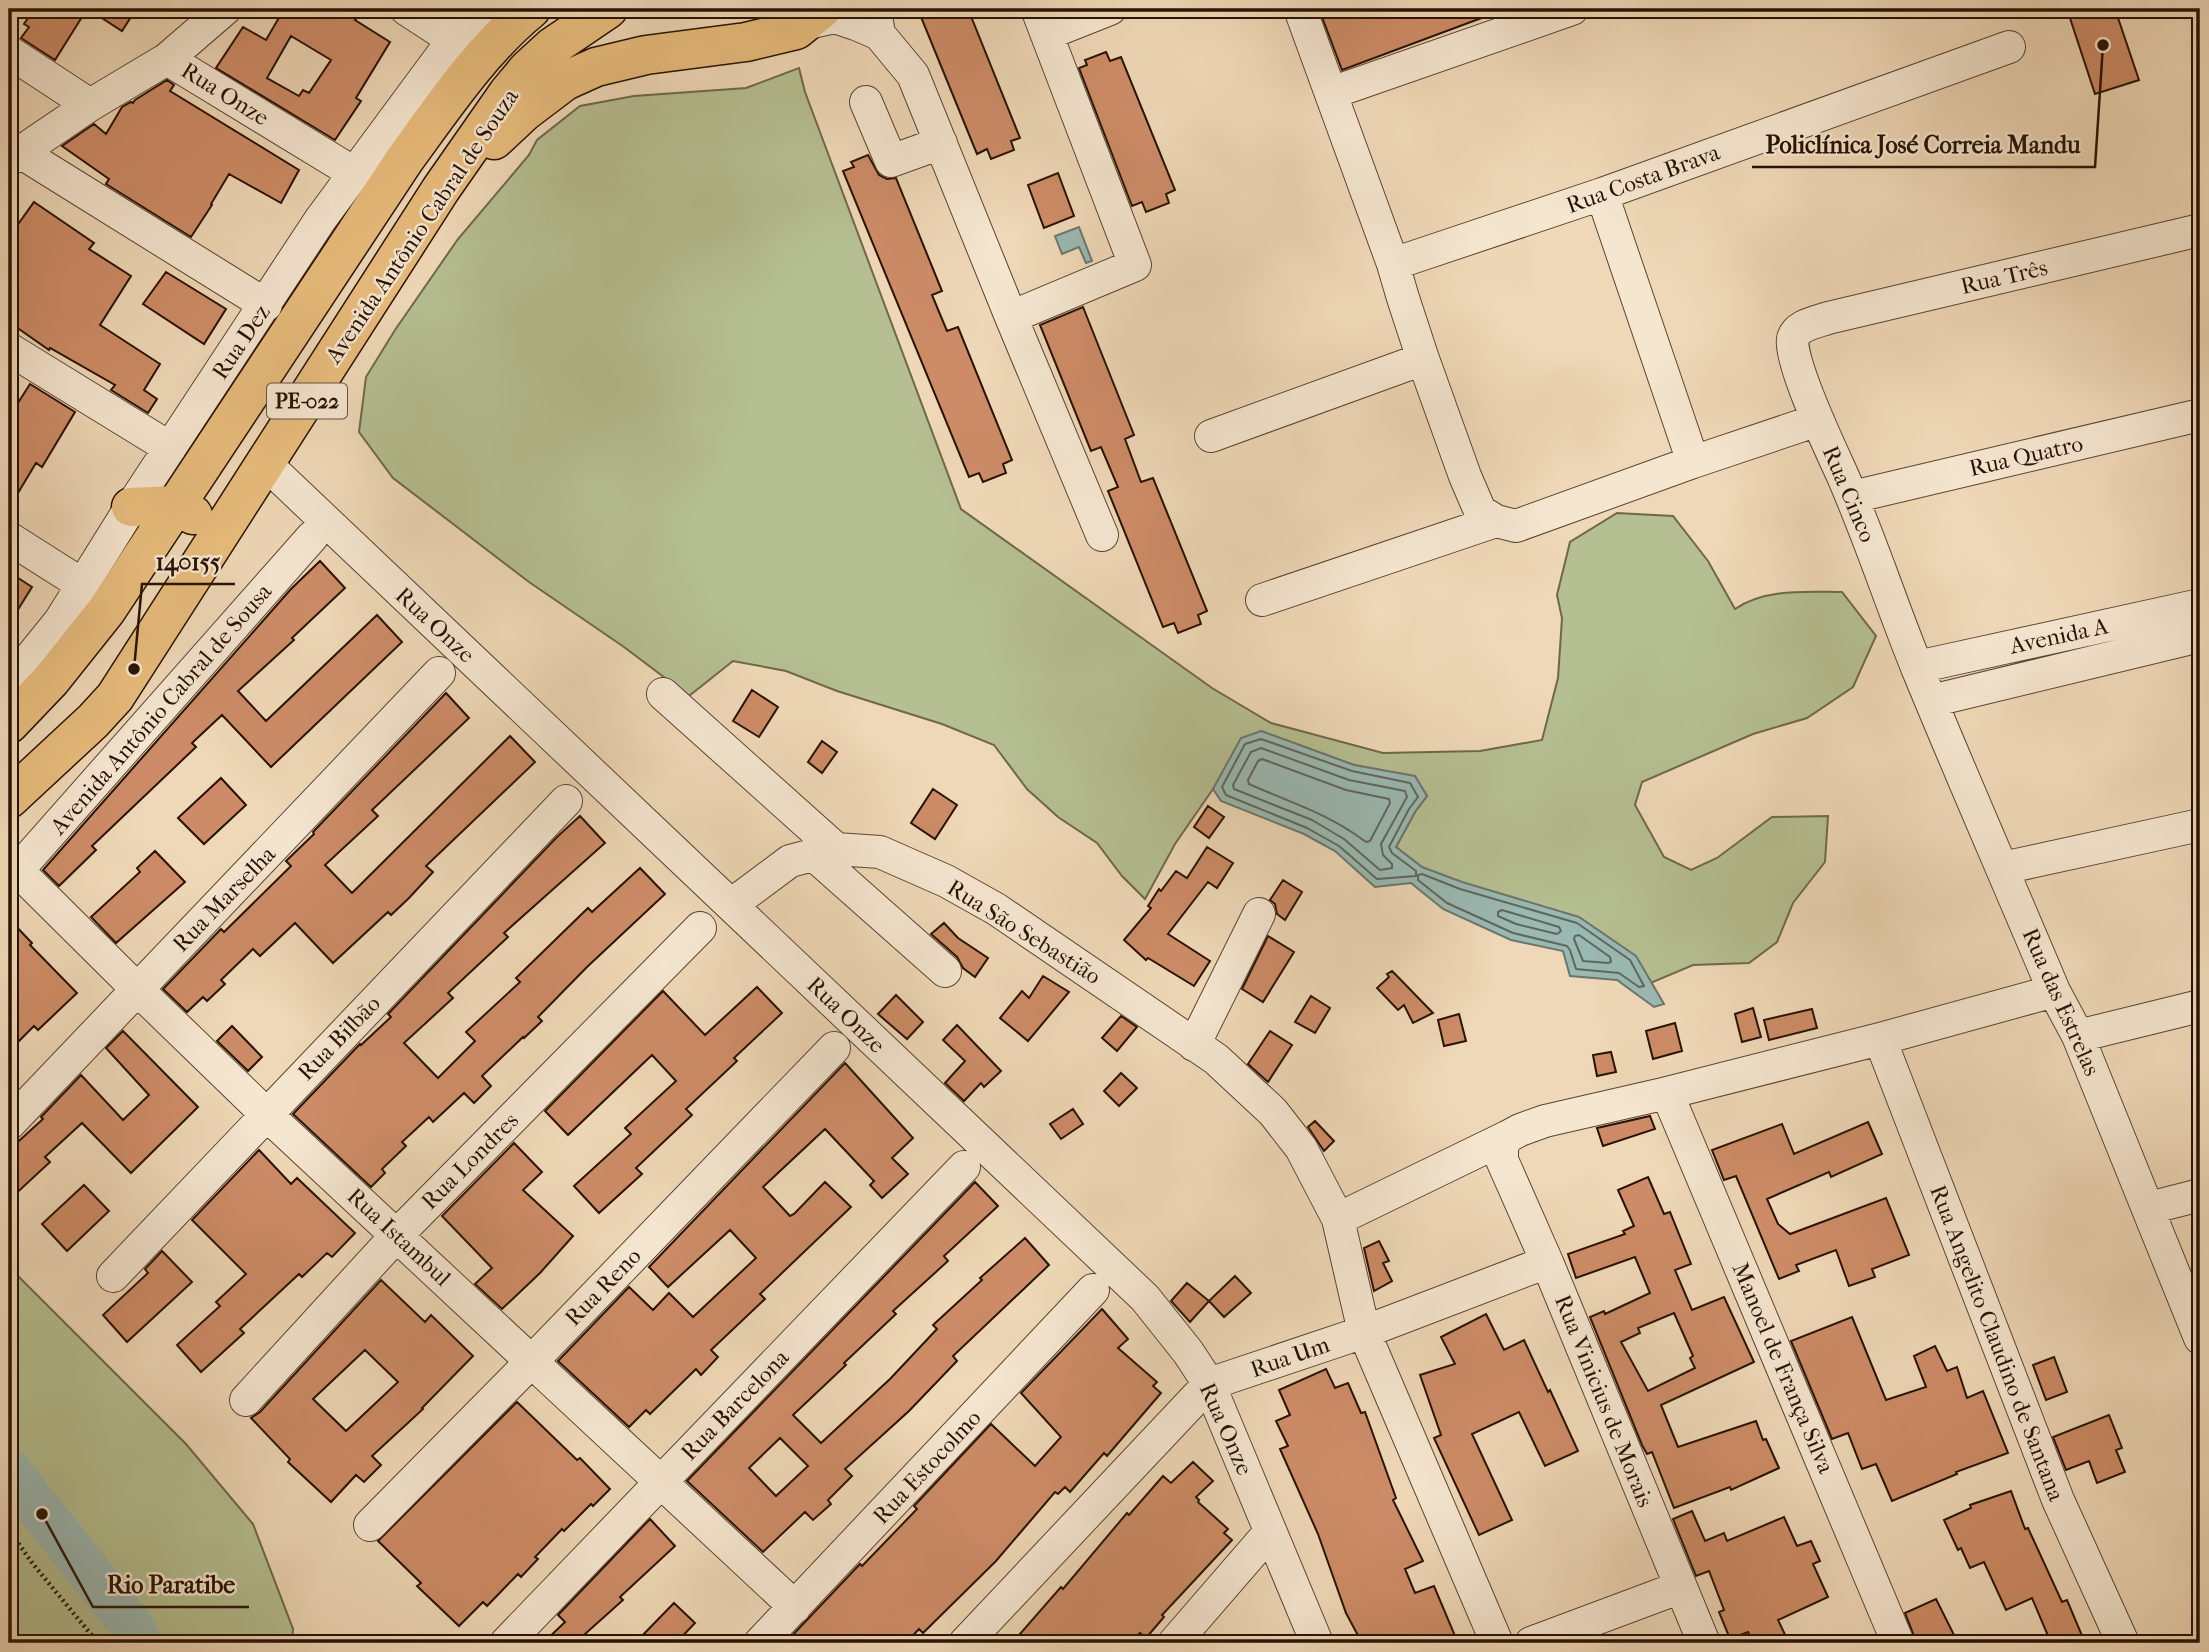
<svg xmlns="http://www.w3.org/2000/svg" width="2209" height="1652" font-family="'IM FELL French Canon',serif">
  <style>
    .green { fill: #b5bf91; stroke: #6e684a; stroke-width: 2 }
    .water { fill: #9ab9b3; stroke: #6c766d; stroke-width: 2 }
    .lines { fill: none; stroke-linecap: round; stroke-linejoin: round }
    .shore { stroke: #60665b; stroke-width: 2 }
    .river { stroke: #9ab9b3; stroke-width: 44 }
    .building { fill: #cd8c67; stroke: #271203; stroke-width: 2; fill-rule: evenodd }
    .minor-casing { stroke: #594430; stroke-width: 34 }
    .highway-casing { stroke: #271203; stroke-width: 41 }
    .path { stroke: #271203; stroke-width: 4.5; stroke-dasharray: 2 3.5; stroke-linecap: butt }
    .minor { stroke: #f5e6d0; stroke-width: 32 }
    .highway { stroke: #e8bc7c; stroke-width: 38 }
    .labels { text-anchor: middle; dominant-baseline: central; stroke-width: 5; stroke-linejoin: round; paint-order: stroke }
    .shield { fill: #f5e6d0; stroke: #655240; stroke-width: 2 }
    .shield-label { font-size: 21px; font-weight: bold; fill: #271203 }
    .street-label { font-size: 23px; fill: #271203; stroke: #f5e6d0 }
    .leader { fill: none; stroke: #271203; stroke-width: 2.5 }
    .callout-dot { fill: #271203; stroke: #f5e6d0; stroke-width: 2.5 }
    .callout-label { font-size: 24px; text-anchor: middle; font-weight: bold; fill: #271203; stroke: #f5e6d0; stroke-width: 5; stroke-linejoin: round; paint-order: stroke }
  </style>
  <rect width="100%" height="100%" fill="#efd8b7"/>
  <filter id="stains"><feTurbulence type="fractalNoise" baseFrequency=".00286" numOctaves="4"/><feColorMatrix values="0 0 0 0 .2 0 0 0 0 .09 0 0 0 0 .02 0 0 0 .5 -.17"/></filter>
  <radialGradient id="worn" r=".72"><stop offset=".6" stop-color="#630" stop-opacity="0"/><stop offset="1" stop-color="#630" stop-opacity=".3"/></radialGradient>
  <path class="green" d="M799,68L805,92L961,509L1212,688L1271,723L1383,753L1480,751L1542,740L1558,678L1562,618L1557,595L1570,542L1617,513L1673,516L1708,561L1735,609C1765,588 1807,592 1842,592L1876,636L1853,687L1807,718L1753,734L1642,782L1635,805L1664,857L1691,870L1717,858L1772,817L1828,816L1825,862L1793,903L1777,942L1749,963L1693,965L1646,985L1422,867L1396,847L1415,812L1427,796L1415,777L1354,765L1261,731L1213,789L1175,844L1145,899L1122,876L1097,843L1058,817L1027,789L994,745L942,724L837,691L786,671L733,661L689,696L624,647L529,582L393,478L359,432L366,377L395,330L458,239L529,155L537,140L580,106L634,96L746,88Z
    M9,1267L186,1444L253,1524L293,1629L292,1643H9Z"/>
  <path class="water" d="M1079,227L1092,261L1086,263L1079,247L1062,254L1055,236Z
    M1261,731L1354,765L1415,776L1427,796L1415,812L1396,847L1422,867L1462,882L1579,917L1636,956L1664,1004L1654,1007L1617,980L1570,976L1563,951L1511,940L1443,909L1411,883L1375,887L1335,851L1304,834L1221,801L1213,789L1241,738Z"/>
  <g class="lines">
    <path class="shore" d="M1261,739L1352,771L1410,783L1418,797L1409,809L1389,847L1392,853L1416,871V876L1377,879L1339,846L1307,828L1226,795L1222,787L1245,744Z
      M1261,748L1349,780L1405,791L1407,797L1381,844L1383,855L1392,864V868L1380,870L1344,839L1312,820L1234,789L1233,785L1251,752Z
      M1262,759L1346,790L1389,799L1390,803L1370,841L1366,842C1328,813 1291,803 1249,784L1248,780L1258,761Z
      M1422,874L1460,889L1577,923L1630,960L1644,986L1639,987L1619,973L1576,969L1570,950L1567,946L1513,933L1447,903L1418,880V875Z
      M1502,910L1559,927L1561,931L1557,934L1516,924L1498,916V912Z
      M1575,936L1579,935L1610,957L1611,962L1608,963L1583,961L1574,939Z"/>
    <path class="river" d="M9,1471L131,1625L140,1643"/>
  </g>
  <path class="building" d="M34,9H87L55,60L21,38L29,27L24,24Z
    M88,9H136L122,31Z
    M284,9H364L355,20L390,42L356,98L361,101L335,140L216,68L243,27L266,40ZM291,36L331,60L309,93L303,90L299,96L267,78Z
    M930,9H968L1020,138L1011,141L1014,150L991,159L987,149L977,154L921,17L932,13Z
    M1319,9H1502L1503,10L1342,70Z
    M2067,9H2115L2139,80L2095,94Z
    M1106,52L1110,61L1121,57L1175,190L1166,194L1169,203L1146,212L1142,202L1132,206L1079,68L1087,65L1085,60Z
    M167,80L174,85L170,91L299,170L281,203L229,174L211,204L212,205L191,237L106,184L109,179L62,146L94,124L106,134L122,107L131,102L133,103L135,100Z
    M868,155L879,175L887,179L896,178L942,291L932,295L947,331L958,327L1012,460L1003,464L1006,473L983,482L979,473L969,477L843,171L854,167L851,162Z
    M1058,173L1074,216L1044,228L1028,185Z
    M34,202L94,243L89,249L131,276L100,325L160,364L144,390L157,399L148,413L111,390L115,385L50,348L49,350L9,322V237Z
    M166,272L226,309L204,344L143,304Z
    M1083,307L1134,435L1125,439L1141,482L1153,478L1207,611L1198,615L1201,624L1178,633L1174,623L1163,627L1108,491L1118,487L1101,447L1091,451L1040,325Z
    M30,384L75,412L42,467L36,463L9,508V417Z
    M320,561L345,588L292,638L294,640L238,691L266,721L377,615L402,642L271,767L222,715L192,743L196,747L92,846L96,850L59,886L43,870L291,589Z
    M9,572L32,587L9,624Z
    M752,690L778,707L759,737L733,721Z
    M446,693L469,718L372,810L378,816L325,865L352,893L510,736L535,762L426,866L433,872L409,898L391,915L388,912L333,963L295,923L260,956L253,949L221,980L225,984L207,1001L203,997L187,1012L163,989L221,929L224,932L291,866L286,861L314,834L313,832Z
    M822,741L837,752L822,773L808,762Z
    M221,778L246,805L204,844L178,818Z
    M933,789L957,805L935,839L911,823Z
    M1208,806L1224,817L1209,838L1194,827Z
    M580,816L605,843L504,933L508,937L448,993L453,998L404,1043L438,1078L475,1041L466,1032L520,982L516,978L588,908L592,912L640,868L665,894L587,967L538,1017L542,1021L524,1038L523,1037L482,1076L491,1086L474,1103L464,1093L433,1122L429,1117L402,1142L406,1146L382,1169L385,1173L371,1187L293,1114L360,1044L361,1045L391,1017L388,1014L557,837Z
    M1207,847L1233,863L1217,888L1208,882L1168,934L1210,961L1194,986L1148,958L1146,960L1124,940L1151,908L1148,906L1159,889L1161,891L1176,871L1187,878Z
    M155,851L185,882L116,943L91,917L140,872L137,868Z
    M1283,880L1302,892L1285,920L1277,914L1275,904L1270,900Z
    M9,919L32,943L30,945L77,993L38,1030L34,1026L9,1051Z
    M944,923L958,938L988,958L975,977L963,968L957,957L931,934Z
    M1268,936L1294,952L1263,1002L1242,989Z
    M1392,971L1397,976L1433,1013L1413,1023L1404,1005L1398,1010L1377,988L1389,977L1387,974Z
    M1043,976L1069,992L1028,1041L1000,1018L1022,991L1029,998Z
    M757,987L782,1013L734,1058L737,1061L686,1109L692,1115L636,1168L642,1174L599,1213L574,1186L631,1134L625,1128L676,1081L652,1055L568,1135L545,1111L663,991L705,1035Z
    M896,995L923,1022L907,1039L878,1014Z
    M1311,996L1330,1008L1315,1033L1295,1022Z
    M1753,1008L1761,1037L1742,1042L1735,1014Z
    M1812,1009L1817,1028L1769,1040L1764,1020Z
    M1459,1014L1466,1041L1444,1046L1438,1020Z
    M1121,1016L1137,1027L1117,1051L1102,1038Z
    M1675,1023L1682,1051L1653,1059L1646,1031Z
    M957,1025L1001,1071L984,1087L981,1083L964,1101L945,1083L965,1061L943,1040Z
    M232,1026L262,1057L248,1071L217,1041Z
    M123,1031L198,1107L131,1173L82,1123L45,1157L50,1162L9,1200V1150L43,1119L41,1117L81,1075L123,1120L149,1095L106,1048Z
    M1270,1031L1292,1045L1268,1082L1248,1064Z
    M1611,1052L1616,1072L1597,1076L1593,1055Z
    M845,1063L913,1138L892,1158L908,1174L882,1198L870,1185L874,1181L825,1129L763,1187L790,1216L794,1214L825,1182L851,1207L760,1294L765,1299L711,1350L718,1357L701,1375L696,1369L650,1414L646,1410L629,1427L558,1361L629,1287L653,1310L669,1293L693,1317L756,1258L730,1230L668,1287L649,1267Z
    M1121,1073L1137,1088L1119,1106L1104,1091Z
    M1073,1109L1083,1124L1061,1139L1050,1124Z
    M1650,1116L1655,1129L1603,1146L1597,1128Z
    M1315,1121L1334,1141L1324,1151L1308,1127Z
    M1868,1122L1882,1154L1831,1177L1829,1172L1767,1199L1778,1224L1790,1234L1886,1198L1909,1255L1872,1269L1875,1277L1849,1286L1836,1250L1796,1265L1799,1271L1779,1279L1736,1176L1724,1180L1712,1150L1782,1124L1794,1154Z
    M514,1143L542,1172L523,1190L573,1236L540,1273L502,1309L475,1284L492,1268L442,1216Z
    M259,1150L291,1184L297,1178L355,1233L332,1257L327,1253L302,1277L299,1274L240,1329L244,1333L201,1372L177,1345L220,1306L216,1302L246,1274L192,1220Z
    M1648,1177L1664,1214L1670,1212L1691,1264L1675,1270L1692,1310L1724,1297L1754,1362L1661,1405L1678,1447L1756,1421L1763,1440L1766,1439L1779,1468L1731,1490L1730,1487L1674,1508L1652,1452L1647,1454L1642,1445L1590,1317L1604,1311L1605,1314L1650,1293L1635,1257L1576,1278L1568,1254L1625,1234L1623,1231L1634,1226L1618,1190ZM1674,1313L1693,1356L1690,1358L1695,1368L1648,1391L1621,1342L1640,1333L1638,1328Z
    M975,1182L998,1206L944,1256L948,1261L893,1311L896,1314L844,1363L846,1365L793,1415L821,1443L890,1379L937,1329L933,1325L982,1280L980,1278L1025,1238L1049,1265L953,1356L957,1361L909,1411L845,1469L852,1476L828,1500L831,1504L813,1520L805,1512L763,1552L687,1481ZM780,1438L808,1466L776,1496L749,1468Z
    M84,1185L109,1211L67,1251L42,1224Z
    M1379,1241L1389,1261L1383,1263L1392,1281L1374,1291L1364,1248Z
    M162,1251L192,1282L127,1342L103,1315L148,1273L145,1269Z
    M1235,1276L1251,1293L1224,1317L1209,1301Z
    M381,1280L425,1322L431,1315L473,1356L422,1408L423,1409L372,1456L381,1465L364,1482L356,1475L331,1502L288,1462L290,1459L251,1418L260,1412ZM365,1350L398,1382L346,1431L313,1399Z
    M1187,1283L1209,1301L1190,1322L1171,1301Z
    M1102,1309L1128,1339L1118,1348L1157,1382L1153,1386L1161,1393L1107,1456L1104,1453L1070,1492L1065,1487L1058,1494L1055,1492L996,1561L923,1633L919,1629L906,1643H785L860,1564L862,1566L917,1509L914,1506L991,1424L1035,1466L1061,1437L1021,1393Z
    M1486,1314L1504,1350L1524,1340L1548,1392L1550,1390L1578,1451L1545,1466L1519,1412L1472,1434L1512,1520L1479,1535L1434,1438L1441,1435L1420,1375L1455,1364L1441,1337Z
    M1852,1317L1886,1400L1926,1387L1914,1356L1935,1346L1947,1371L1957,1367L1967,1398L1983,1391L2008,1453L1956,1472L1957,1474L1892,1501L1876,1464L1862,1469L1848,1433L1832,1439L1791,1341Z
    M2054,1357L2067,1392L2046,1400L2033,1365Z
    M1326,1369L1335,1388L1348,1383L1361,1413L1365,1412L1396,1498L1393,1500L1423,1561L1405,1569L1415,1593L1434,1586L1458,1643H1362L1346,1613L1318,1534L1280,1449L1288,1446L1276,1421L1290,1415L1279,1390Z
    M517,1402L577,1460L580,1458L610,1489L593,1506L591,1504L564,1531L562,1529L535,1557L538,1559L521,1577L518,1574L487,1606L483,1602L459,1626L417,1586L421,1583L378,1541Z
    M2109,1415L2122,1448L2116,1450L2125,1472L2097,1483L2089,1461L2066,1470L2053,1437Z
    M1193,1462L1213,1481L1196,1497L1199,1500L1198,1502L1228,1529L1224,1533L1232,1540L1162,1615L1164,1617L1146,1638L1140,1633L1131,1643H1012L1061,1587L1063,1589L1127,1513L1129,1515L1163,1476L1171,1483Z
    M2011,1491L2025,1529L2028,1528L2062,1602L2067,1600L2083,1638L2069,1643H2051L2032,1598L2006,1610L1984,1562L1970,1568L1961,1548L1958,1550L1944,1520L1971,1508L1970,1505Z
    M1692,1511L1705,1541L1724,1533L1727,1541L1784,1517L1797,1546L1811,1541L1820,1561L1813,1564L1828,1597L1778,1620L1789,1643H1754L1748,1632L1730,1639L1719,1612L1724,1610L1709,1571L1696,1576L1673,1519Z
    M650,1519L675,1546L620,1597L623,1600L575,1643H543L565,1622L558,1615Z
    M1936,1599L1958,1643H1917L1916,1641L1905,1613Z
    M674,1603L695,1623L676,1643H635Z"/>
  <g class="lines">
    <g class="minor-casing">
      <path id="minor" d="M406,9L469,50
        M875,9L879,34L913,75L1011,317L1102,535
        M1300,9L1393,264L1403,298L1423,359L1465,476L1480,511L1496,521L1516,526L1693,462L1818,420
        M804,24L835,17L856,24L879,34
        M1047,34L1110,9
        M9,52L90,105
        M167,59L354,173
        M1331,93L1572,9
        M866,102L891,161L941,143
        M20,152L266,305
        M9,160L90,105L167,59L225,9
        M1602,194L1693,462
        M2200,230L1828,318C1817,322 1796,325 1793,339C1788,359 1831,450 1841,472C1870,537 1891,604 1918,670C1962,777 2009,884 2054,991L2078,1036L2200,1338
        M1393,264L1602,194L2009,47
        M1011,317L1135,265L1037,9
        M9,349L170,448
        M1211,436L1423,359
        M266,464L1145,1298L1188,1352L1209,1384L1317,1643
        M1852,497L2200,415
        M9,538L83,585
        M1262,600L1496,521
        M1917,667L2200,605
        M9,681L17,674L60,621L131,507L320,220L453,40L480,9
        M663,694L836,849
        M1931,701L2200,636
        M814,855L945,971
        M9,862L138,990L266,1114L795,1607
        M2003,868L2200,825
        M9,880L312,537
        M731,905L790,861L836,849L880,852L946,881L996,909L1216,1059L1273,1112L1301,1148L1338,1219L1364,1332L1497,1643
        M2078,1036L2200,1006
        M1880,1039L2058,1500L2123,1643
        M1194,1045L1259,914
        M1667,1093L1898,1643
        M9,1124L439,673
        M2149,1208L2200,1195
        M1338,1219L1507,1137
        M113,1276L566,801
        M246,1400L397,1235L700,928
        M370,1525L532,1361L834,1048
        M506,1643L964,1167
        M760,1643L1093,1290
        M965,1643L1209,1384L1364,1332L1547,1262
        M1174,1643L1270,1532
        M1531,1643L1681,1587
        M1704,1643L1547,1262L1502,1160V1147L1507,1137L1520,1130L1545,1121L1667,1093L1880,1039L2054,991"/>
    </g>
    <g class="highway-casing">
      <path id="highway" d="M494,140L524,112L565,81L596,67L646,55L746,42L796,30L822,9
        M131,507L176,505L193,515
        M9,724L51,680L106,611L405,159C443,107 481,50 531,9
        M9,799L93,721L115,697L441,189L508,93L528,69L552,47L608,9"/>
    </g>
    <path class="path" d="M9,1530L33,1564L98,1643"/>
    <use href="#minor" class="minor"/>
    <use href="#highway" class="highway"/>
  </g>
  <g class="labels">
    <rect class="shield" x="267" y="383.5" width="80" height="35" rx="5"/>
    <g class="shield-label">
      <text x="307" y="401">PE-022</text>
    </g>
    <g class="street-label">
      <text transform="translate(225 94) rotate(32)">Rua Onze</text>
      <text transform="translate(1643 179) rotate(-20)">Rua Costa Brava</text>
      <text transform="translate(422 226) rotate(-56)">Avenida Antônio Cabral de Souza</text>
      <text transform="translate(2004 277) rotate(-13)">Rua Três</text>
      <text transform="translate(241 342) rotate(-56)">Rua Dez</text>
      <text transform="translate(2026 456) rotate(-13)">Rua Quatro</text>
      <text transform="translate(1849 494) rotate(67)">Rua Cinco</text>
      <text transform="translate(435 625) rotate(43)">Rua Onze</text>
      <text transform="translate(2059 636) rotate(-12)">Avenida A</text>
      <text transform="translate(161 709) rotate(-49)">Avenida Antônio Cabral de Sousa</text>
      <text transform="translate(224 899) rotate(-46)">Rua Marselha</text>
      <text transform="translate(1024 932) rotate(32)">Rua São Sebastião</text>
      <text transform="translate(2061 1002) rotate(66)">Rua das Estrelas</text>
      <text transform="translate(846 1015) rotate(44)">Rua Onze</text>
      <text transform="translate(339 1038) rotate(-46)">Rua Bilbão</text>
      <text transform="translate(470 1161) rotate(-45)">Rua Londres</text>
      <text transform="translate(399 1237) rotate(43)">Rua Istambul</text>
      <text transform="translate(603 1287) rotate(-46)">Rua Reno</text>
      <text transform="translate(1997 1343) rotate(69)">Rua Angelito Claudino de Santana</text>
      <text transform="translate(1290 1357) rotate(-19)">Rua Um</text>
      <text transform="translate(1783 1368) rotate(67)">Manoel de França Silva</text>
      <text transform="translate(1604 1401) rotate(68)">Rua Vinicius de Morais</text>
      <text transform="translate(735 1405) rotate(-46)">Rua Barcelona</text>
      <text transform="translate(1226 1429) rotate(66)">Rua Onze</text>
      <text transform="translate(927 1467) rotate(-47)">Rua Estocolmo</text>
    </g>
  </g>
  <path class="leader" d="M2103 45L2095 167H1752M134 669L142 584H235M42 1514L93 1607H249"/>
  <g class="callout-dot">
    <circle cx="2103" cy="45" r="7"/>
    <circle cx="134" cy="669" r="7"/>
    <circle cx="42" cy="1514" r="7"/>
  </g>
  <g class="callout-label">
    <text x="1923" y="153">Policlínica José Correia Mandu</text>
    <text x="188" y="570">140155</text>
    <text x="171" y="1593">Rio Paratibe</text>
  </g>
  <rect width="2209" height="1652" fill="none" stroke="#efd8b7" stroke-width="35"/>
  <rect x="10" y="10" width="2188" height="1631" fill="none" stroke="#271203" stroke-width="3.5"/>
  <rect x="18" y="18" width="2174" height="1617" fill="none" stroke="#271203" stroke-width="2"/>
  <rect width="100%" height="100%" filter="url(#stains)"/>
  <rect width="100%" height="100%" fill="url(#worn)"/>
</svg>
